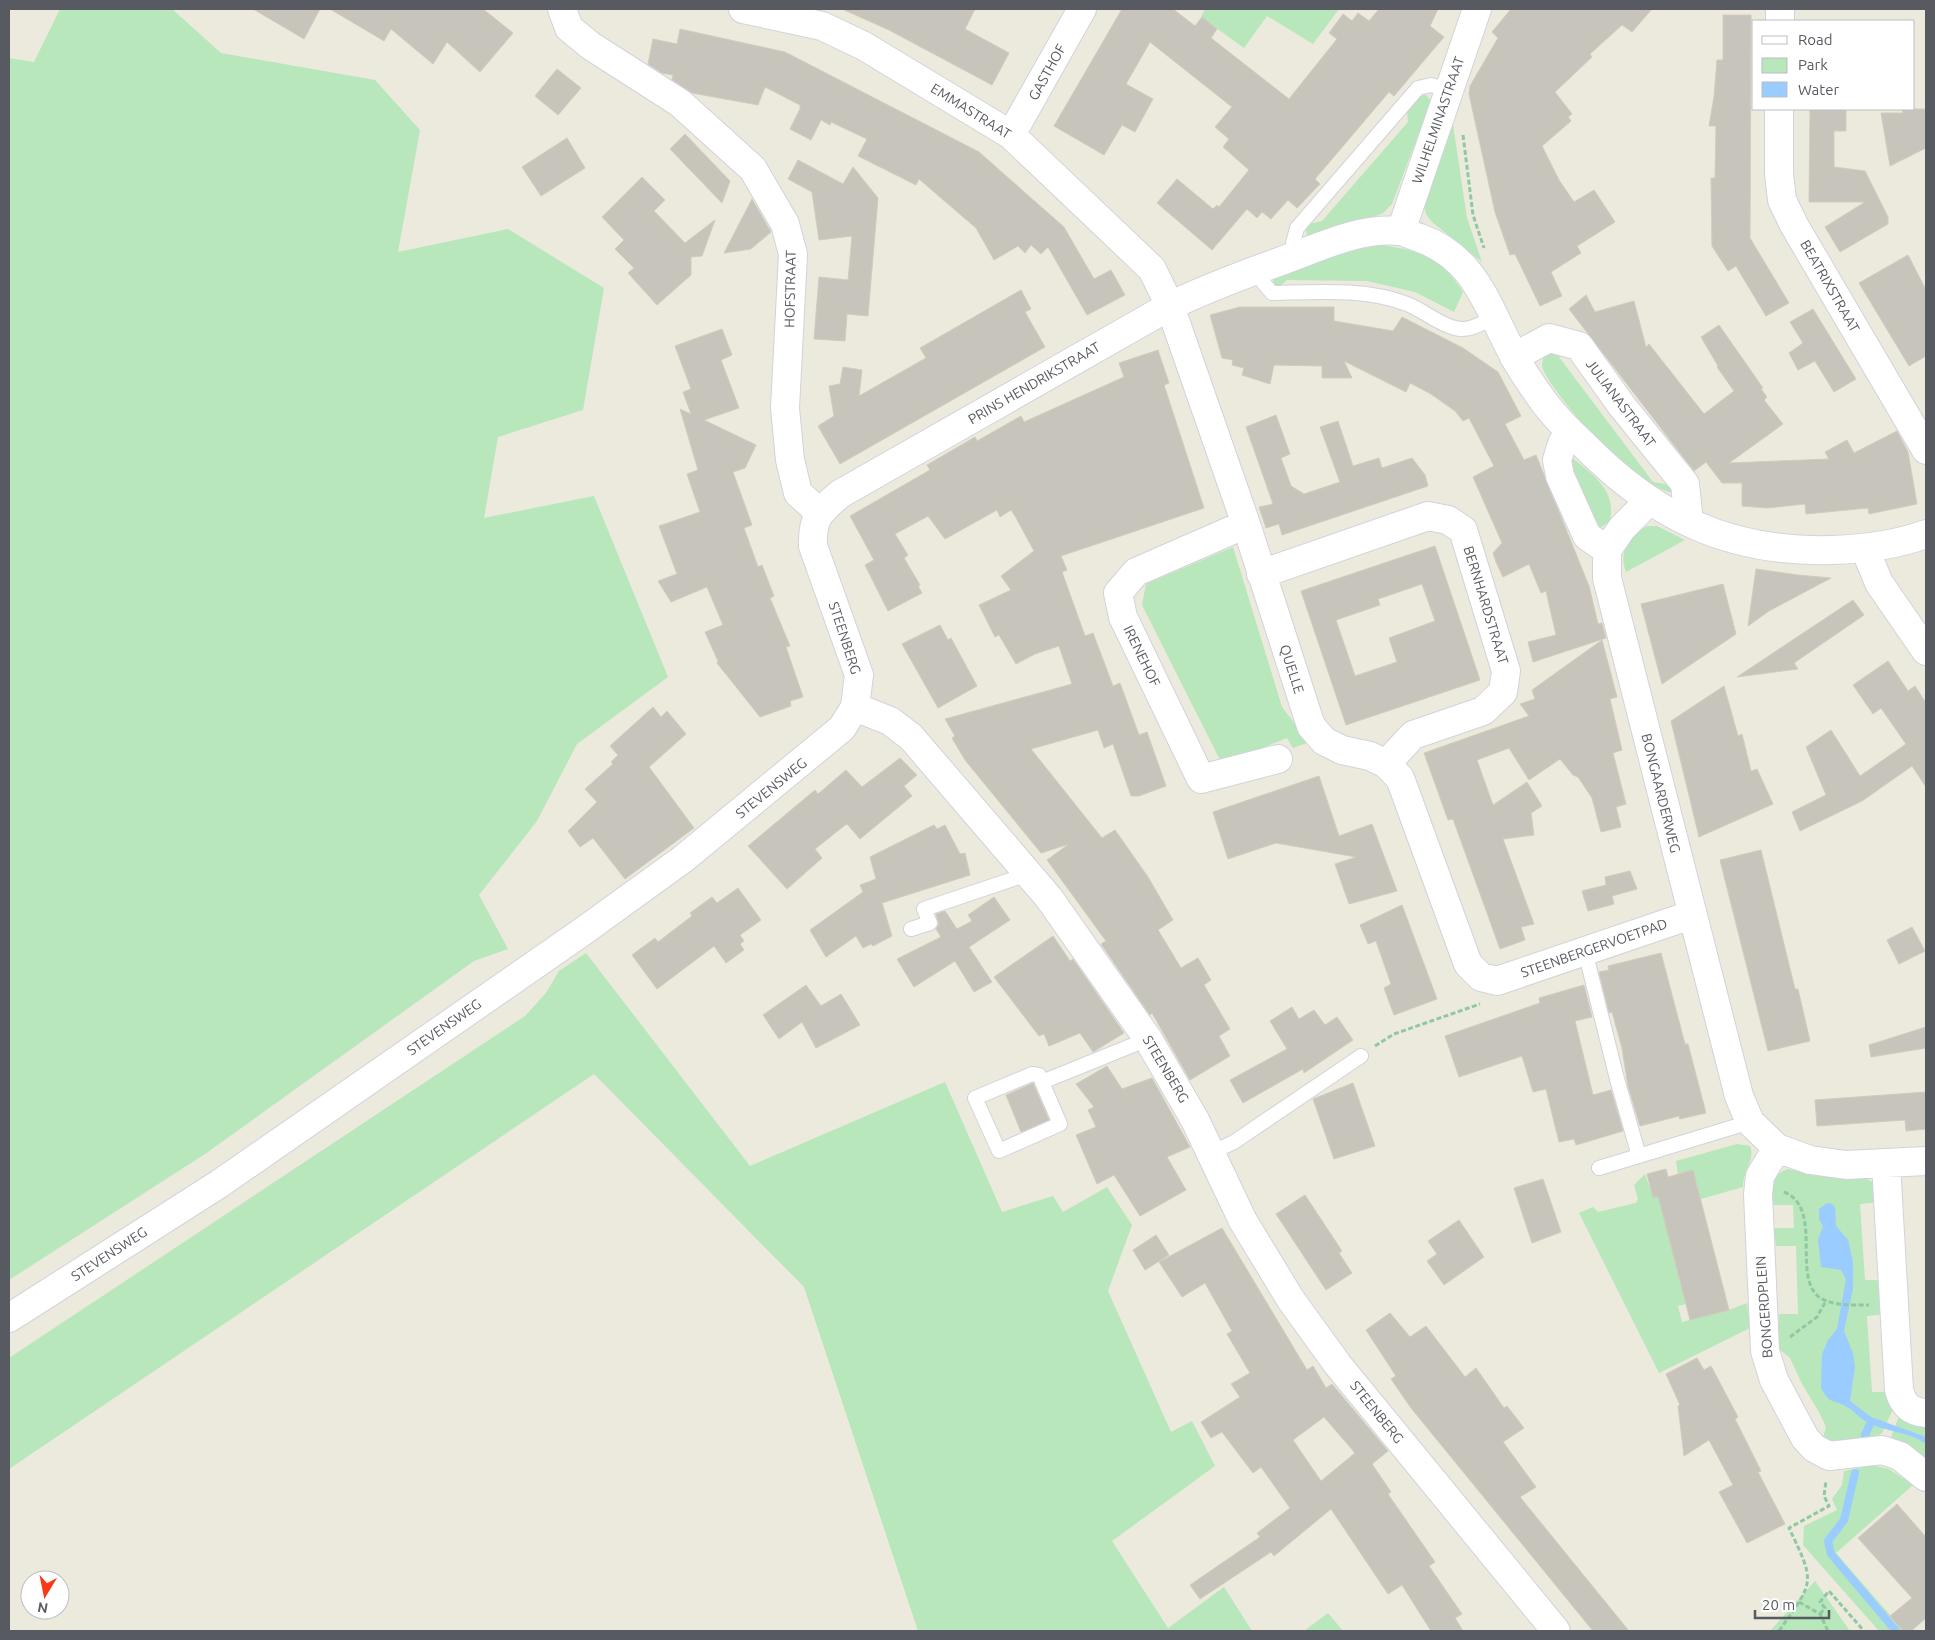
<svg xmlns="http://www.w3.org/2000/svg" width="1935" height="1640" font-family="Ubuntu,sans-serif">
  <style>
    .green { fill: #b7e7ba }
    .water { fill: #9bccff }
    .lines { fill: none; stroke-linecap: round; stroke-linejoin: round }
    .stream { stroke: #9bccff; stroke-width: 8 }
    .building { fill: #c7c4bb; stroke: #d1ccbc; fill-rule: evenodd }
    .service-casing { stroke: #d1d3da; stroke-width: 16 }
    .minor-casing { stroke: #d1d3da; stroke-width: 30 }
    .tertiary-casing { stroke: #d1d3da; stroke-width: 30 }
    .path { stroke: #8fc8a3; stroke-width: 3; stroke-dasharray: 5 2.5; stroke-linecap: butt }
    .service { stroke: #fff; stroke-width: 14 }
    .minor { stroke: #fff; stroke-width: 28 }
    .tertiary { stroke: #fff; stroke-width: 28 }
    .labels { text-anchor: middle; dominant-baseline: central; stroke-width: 5; stroke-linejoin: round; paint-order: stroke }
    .street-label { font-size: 14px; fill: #575b61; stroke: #fff }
  </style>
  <rect width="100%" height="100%" fill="#eceadd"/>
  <path class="green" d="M60,9H172L221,53L375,80L420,130L398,252L508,229L604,288L583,410L498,437L484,518L594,496L668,677L577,744L537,821L479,895L508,949L474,961L205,1154L9,1280V58L34,62Z
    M1205,9H1339L1313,44L1267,16L1244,48L1201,17Z
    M1426,95L1431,101L1392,204L1383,213L1371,218L1356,220L1307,236L1306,229L1309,224L1322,221L1408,122L1407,111L1420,96Z
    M1452,118L1467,218L1482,262L1432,222L1426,214L1423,202Z
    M1379,245C1417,249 1442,258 1463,292L1454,312L1415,292L1367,281L1287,280L1279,287L1273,285L1274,277L1351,251Z
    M1547,352L1574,353L1559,357L1653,482L1677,486L1674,492C1662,496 1615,458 1604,448C1593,437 1544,380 1542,366C1542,360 1544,356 1547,352Z
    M1567,453C1590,474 1617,487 1610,521L1595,532L1590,528Z
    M1647,526H1657L1685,540L1626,572C1618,551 1629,536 1647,526Z
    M1233,547L1282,707L1309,742L1293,748L1287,738L1222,764L1142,605L1146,584Z
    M586,953L750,1166L945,1082L1002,1212L1053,1196L1063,1212L1107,1187L1132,1225L1108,1291L1171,1432L1192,1421L1215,1466L1112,1541L1168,1628L1224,1587L1252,1631H918L804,1287L594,1074L9,1469V1358L525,1016L546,993L559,971Z
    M1737,1144L1750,1146C1756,1159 1742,1172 1743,1187L1701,1199L1693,1170L1678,1174L1676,1161Z
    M1787,1169L1831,1177L1867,1179L1877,1185L1880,1202L1860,1204L1865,1280H1885L1886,1314L1867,1316L1872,1392H1891L1894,1407L1882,1433L1874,1438H1857L1837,1444L1823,1438L1826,1427L1819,1412L1802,1384L1790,1358L1779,1349V1314H1798L1796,1246H1776L1774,1228H1794L1793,1205H1773V1189L1775,1176Z
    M1645,1174L1653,1197L1658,1196L1686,1304L1678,1306L1682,1322L1729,1310L1747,1303L1750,1328L1659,1373L1579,1213L1593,1207L1598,1212L1636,1203L1638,1199L1634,1185Z
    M1899,1416L1908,1423L1926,1425V1464L1890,1440Z
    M1872,1465L1889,1469L1913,1485L1836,1553L1904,1631H1879L1803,1545L1804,1526L1837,1510L1832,1499L1842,1485L1844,1471Z
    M1815,1581L1850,1631H1770Z
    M1328,1613L1343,1631H1304Z"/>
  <path class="water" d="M1827,1203L1832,1204L1835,1207L1836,1226L1848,1240L1853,1262V1289L1844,1331L1853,1353L1855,1367L1850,1401L1871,1417L1926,1437V1444C1911,1432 1885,1432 1867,1422C1859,1418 1853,1409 1845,1406C1832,1399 1829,1404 1821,1388L1822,1354L1828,1340L1837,1329L1846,1279L1841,1270L1821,1267L1818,1240L1823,1226L1819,1219V1209Z"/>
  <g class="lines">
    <path class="stream" d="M1865,1435L1870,1424
      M1855,1473L1844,1520L1828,1541L1831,1554L1896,1631"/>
  </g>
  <path class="building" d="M253,9H320L304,39Z
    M330,9H483L513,33L480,72L447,42L433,64L391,29L384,41Z
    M842,9H975L965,29L1009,53L992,85L889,30Z
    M1122,9H1173L1195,26L1202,17L1217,29L1211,38L1289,99L1337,39L1329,33L1343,14L1352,21L1358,13L1369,21L1379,9H1438L1430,26L1444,37L1394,96L1389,92L1315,179L1320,184L1297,208L1288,200L1271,219L1262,212L1257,218L1247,209L1212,250L1157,203L1177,179L1213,209L1217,205L1219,207L1249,170L1223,147L1229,139L1215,127L1232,107L1150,42L1126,84L1153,99L1135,132L1122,125L1104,155L1054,126Z
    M1511,9H1652L1632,32L1622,25L1590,54L1592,57L1555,92L1572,114L1568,117L1571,121L1542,146L1559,180L1574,202L1594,190L1615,222L1577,246L1581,253L1551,272L1562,296L1540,306L1515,254L1510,255L1495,212L1469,94L1470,86L1498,38L1492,32Z
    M1723,15H1751L1750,238L1789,303L1766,316L1736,266L1728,271L1712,246L1711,178H1715L1716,126H1709L1714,97L1717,60H1723Z
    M680,29L785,52L979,152L1064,227L1094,279L1111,270L1125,295L1087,315L1048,247L1041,254L1031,245L1025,253L1018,246L994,260L976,228L919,179L916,185L858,156L867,139L831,122L830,125L821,120L811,140L790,129L800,109V105L765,87L758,105L692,93L672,80L673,75L662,73L648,64L653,39L677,44Z
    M557,69L581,88L558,115L535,96Z
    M1810,109H1846V131H1834V167L1865,171L1888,217V224L1840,252L1825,227L1865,202H1809Z
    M1902,109H1926V148L1890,166L1881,113H1903Z
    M685,134L730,181L722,203L670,149Z
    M567,138L585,168L541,196L522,167Z
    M798,160L843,184L853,167L878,198L868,316L847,314L845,341L814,339L819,277L848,280L852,236L819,240L812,192L788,179Z
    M642,177L665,200L654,211L685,243L715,220L702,256L691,257V275L657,305L628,273L634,268L615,249L624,240L602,217Z
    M752,199L771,232L751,249L724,253Z
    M1908,255L1926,290V356L1909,366L1859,283Z
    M1021,290L1031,309L1025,312L1045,347L840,464L818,426L834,416L829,386L840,384L843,367L862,370L859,396L926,358L920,348Z
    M1586,295L1595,312L1634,301L1646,347L1649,344L1704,414L1734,391L1717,367L1718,366L1701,337L1719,325L1763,388L1761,389L1767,397L1764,400L1783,424L1729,463L1829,459L1825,452L1847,440L1854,453L1897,431L1908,452L1917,504L1869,514L1868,508L1806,514L1805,504L1767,508L1742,506V483H1722L1706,462L1694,471L1569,309Z
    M1240,307H1334V321L1393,331L1402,317L1463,348L1498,372L1521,416L1505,424L1524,460L1536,455L1589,586L1598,624L1602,623L1606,638L1533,662L1528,642L1556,635L1546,591L1541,593L1529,564L1503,577L1496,562L1493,553L1502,543L1473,477L1494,466L1469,418L1463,421L1455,411L1431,394L1410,383L1406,392L1344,361L1352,378H1322V366L1274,365L1270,384L1242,375L1244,368L1232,365L1233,360L1222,358L1210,315Z
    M1813,309L1856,379L1834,392L1815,361L1798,370L1789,353L1803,343L1790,322Z
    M722,329L732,355L721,360L739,408L704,420L756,445L745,468L733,472L752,525L744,528L758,567L762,565L774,596L770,598L790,646L786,647L803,697L790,701L791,706L760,717L717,663L718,661L705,632L723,625L707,587L671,602L658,581L677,574L659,526L700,512L687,474L698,470L680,409L691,414L683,392L691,389L675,346Z
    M1158,350L1169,383L1164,385L1204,508L1061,556L1067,570L1062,572L1085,636L1093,633L1113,686L1120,683L1139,735L1147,732L1166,786L1139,796H1131L1113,744L1104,748L1098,730L1031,749L1102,838L1115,830L1148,877L1173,920L1158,930L1181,968L1198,958L1211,980L1204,985L1230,1029L1219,1036L1230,1056L1190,1080L1152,1013L1150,1015L1101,944L1106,941L1047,860L1069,844L1041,853L965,760L952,738L955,736L945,719L1072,684L1059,646L1035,654L1016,664L999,635L995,637L979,605L1011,590L1001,576L1034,551L1015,516L1011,510L1000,517L997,510L945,539L928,516L895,534L908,555L904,558L920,585L918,586L922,593L888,611L865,565L874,560L850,516L930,470L927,465L975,437L977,441L1021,416L1024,422L1124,377L1119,363Z
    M1276,415L1290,454L1281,458L1291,486L1304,494L1340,482L1320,427L1338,421L1353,466L1379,458L1382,468L1412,458L1425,475L1428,486L1282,535L1279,524L1266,528L1259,507L1273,504L1246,427Z
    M1435,546L1480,680L1346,725L1301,591ZM1422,584L1435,621L1389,638L1397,662L1355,676L1336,620L1380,605L1378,599Z
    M1756,569L1798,575L1831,578L1769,611L1748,626Z
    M1723,584L1736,634L1662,684L1641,604Z
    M1853,600L1864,615L1794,663L1798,669L1737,677Z
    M940,625L948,640L951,638L977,686L938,708L902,644Z
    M1602,640L1617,697L1610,699L1622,750L1613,753L1626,804L1616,807L1621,827L1601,832L1592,798L1578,777L1573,775L1560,759L1529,780L1509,748L1477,760L1493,805L1527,782L1542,806L1531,813L1534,835L1503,839L1534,924L1521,927L1525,940L1500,949L1453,819L1448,820L1424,753L1529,716L1520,704L1535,699L1532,690Z
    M1888,661L1908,691L1915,686L1926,703V787L1912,766L1862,801L1800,831L1792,812L1826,795L1806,747L1831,730L1860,776L1906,744L1881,708L1873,714L1853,685Z
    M1724,686L1738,736L1742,734L1751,771L1757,769L1773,804L1699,837L1671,721Z
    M653,707L661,717L667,711L686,734L649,767L694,828L625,879L593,838L580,847L568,831L597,802L585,789L613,764L611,762L618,755L610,746Z
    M900,758L917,775L904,786L912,796L860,839L847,824L844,826L815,849L822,858L787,889L748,846L815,790L818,794L846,770L862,787Z
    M1319,776L1339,836L1372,824L1397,891L1349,904L1335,864L1356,857L1276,843L1228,859L1213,812Z
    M934,825L937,829L945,825L960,854L965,853L970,875L882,903L892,936L873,946L871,944L863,948L856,936L826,957L810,930L863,892L860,885L876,879L870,857Z
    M1761,850L1795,989H1798L1810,1041L1768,1051L1720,860Z
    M1630,871L1637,889L1612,896L1614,904L1588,911L1582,891L1606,885L1605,877Z
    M738,888L761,920L740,935L744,941L740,944L744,950L726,963L714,946L657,989L632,955L655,938L658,942L692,916L690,913L712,897L717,903Z
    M994,897L1010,920L969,947L992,982L974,992L955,961L914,987L897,959L941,937L936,929L939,924L936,914L945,911L957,929L972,921L968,915Z
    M1402,905L1437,999L1394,1015L1384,988L1391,984L1376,941L1368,944L1360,925Z
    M1912,927L1925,951L1899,964L1887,940Z
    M1053,936L1070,961L1073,959L1124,1033L1093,1052L1080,1033L1049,1046L1044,1034L1039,1036L994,977Z
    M1661,953L1685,1044H1688L1706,1113L1680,1119L1679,1116L1640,1126L1628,1086L1622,1048L1612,1012L1609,1013L1599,972L1609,970L1608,966Z
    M806,985L821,1006L841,994L860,1025L816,1048L802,1022L779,1039L763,1015Z
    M1584,985L1592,1017L1575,1021L1593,1095L1611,1090L1623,1131L1576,1145L1574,1139L1559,1142L1546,1089L1533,1092L1522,1056L1459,1077L1445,1036L1540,1003L1539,998Z
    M1292,1007L1299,1019L1314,1010L1325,1025L1337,1017L1353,1040L1304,1073L1303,1069L1243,1103L1230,1080L1287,1049L1270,1021Z
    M1926,1027V1048L1871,1057L1869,1045Z
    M1107,1066L1122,1089L1152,1078L1190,1147L1167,1157L1186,1190L1140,1216L1114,1175L1097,1184L1076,1135L1096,1127L1088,1110L1094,1107L1076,1084Z
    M1033,1083L1049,1120L1021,1132L1006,1095Z
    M1353,1083L1375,1146L1334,1159L1313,1099Z
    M1926,1092V1129L1906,1131L1905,1120L1817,1126L1815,1100Z
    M1666,1169L1668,1177L1693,1170L1729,1310L1690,1320L1658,1196L1653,1198L1647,1174Z
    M1543,1179L1561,1232L1532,1243L1514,1188Z
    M1305,1195L1342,1251L1339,1253L1352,1273L1326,1290L1276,1214Z
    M1459,1220L1484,1257L1444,1285L1427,1261L1437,1254L1428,1241Z
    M1222,1228L1307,1370L1313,1366L1326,1388L1332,1384L1388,1451L1372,1464L1391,1492L1388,1494L1435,1562L1429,1566L1462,1614L1455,1618L1463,1631H1431L1402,1585L1388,1594L1331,1509L1274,1556L1271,1552L1200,1599L1190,1585L1260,1537L1257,1533L1290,1508L1261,1467L1253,1473L1222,1432L1211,1438L1201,1422L1240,1397L1231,1384L1250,1373L1227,1334L1232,1331L1205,1283L1182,1297L1159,1262ZM1324,1417L1355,1453L1321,1481L1293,1440Z
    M1156,1235L1169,1255L1145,1270L1133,1250Z
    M1390,1313L1410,1337L1426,1326L1465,1377L1476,1368L1504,1408L1507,1406L1524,1428L1503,1442L1536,1487L1520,1497L1629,1631H1593L1411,1408L1391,1379L1396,1376L1366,1330Z
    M1697,1358L1704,1370L1711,1366L1738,1417L1735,1419L1761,1471L1758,1472L1785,1524L1747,1543L1719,1492L1733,1485L1709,1440L1684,1456L1678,1406L1680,1405L1666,1374Z
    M1897,1504L1926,1537V1618L1911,1631H1903L1890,1616L1912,1598L1858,1538Z"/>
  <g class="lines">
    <g class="service-casing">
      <path id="service" d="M1296,255L1293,243L1297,228L1418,88L1431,85L1448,90
        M1258,269L1262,281L1272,293C1316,292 1366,288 1407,304C1423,310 1438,324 1455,328C1469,332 1482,323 1495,317
        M911,929L930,923L924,909L1028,874
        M1585,951L1617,1079L1639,1156
        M1042,1082L1060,1124L999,1151L975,1098L1032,1074L1039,1075L1042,1082L1148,1039
        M1211,1153L1234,1142L1361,1056
        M1599,1168L1750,1122"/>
    </g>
    <g class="minor-casing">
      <path id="minor" d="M562,9L569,28L591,46L680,103L753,169L785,224L793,254L785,408L790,460L798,493L819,512
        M743,9L822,26L864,46L1011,135L1152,269L1170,306L1246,524L1311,726L1324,741L1342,750L1370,756L1386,764L1400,778L1468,964L1481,977L1497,981L1691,915
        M1780,21V9
        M1779,109V174L1782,200L1794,225L1926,450
        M1011,135L1082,9
        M1514,357L1549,338L1579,346L1622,406L1685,484L1689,522
        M1569,431L1562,444L1557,460L1560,476L1587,536L1607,550
        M1648,502L1622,528L1607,550V578L1739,1096L1750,1122L1777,1148L1810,1160L1846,1165L1926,1161
        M1246,524L1136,572L1118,593L1123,617L1201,779L1278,759
        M1865,549L1879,583L1926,651
        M1261,574L1428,516L1448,520L1463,530L1506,671L1503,692L1483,711L1413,735L1386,764
        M855,707L890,721L911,737L1049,898L1148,1039L1195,1120L1243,1221L1291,1300L1338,1365L1556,1631
        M1777,1148L1760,1176L1758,1194L1765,1351L1774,1380L1805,1438L1814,1448L1829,1456L1882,1450L1900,1456L1926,1477
        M1886,1164L1899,1390C1903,1405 1910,1412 1926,1413"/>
    </g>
    <g class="tertiary-casing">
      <path id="tertiary" d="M1401,231L1477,9
        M9,1318L219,1184L582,932L683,859L842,728L855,707L859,675L813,546C812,518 819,512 840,494L1170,306C1207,288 1245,274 1284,260C1320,247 1360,227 1399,231C1406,232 1413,236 1420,238C1477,259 1487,307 1514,356C1522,371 1533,387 1544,402C1555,417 1570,432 1584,445C1655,517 1729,553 1832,550C1865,549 1896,545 1926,534"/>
    </g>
    <path class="path" d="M1463,135L1473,215L1484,248
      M1375,1046L1394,1034L1480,1004
      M1784,1192C1827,1209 1786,1288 1827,1301C1840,1306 1856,1305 1869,1305
      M1790,1337L1817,1317L1826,1301
      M1799,1602L1820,1614L1828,1631
      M1820,1614L1825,1608L1820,1602L1829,1591L1864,1631
      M1779,1631C1814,1581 1816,1584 1789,1528L1829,1506L1824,1496L1826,1481"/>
    <use href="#service" class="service"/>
    <use href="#minor" class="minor"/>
    <use href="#tertiary" class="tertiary"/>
  </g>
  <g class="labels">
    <g class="street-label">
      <text transform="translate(1047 72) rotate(-61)">GASTHOF</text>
      <text transform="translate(971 111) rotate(32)">EMMASTRAAT</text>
      <text transform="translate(1438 120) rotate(-71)">WILHELMINASTRAAT</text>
      <text transform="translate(1830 286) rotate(60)">BEATRIXSTRAAT</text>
      <text transform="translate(790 289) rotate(-89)">HOFSTRAAT</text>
      <text transform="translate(1034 383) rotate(-30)">PRINS HENDRIKSTRAAT</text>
      <text transform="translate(1621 403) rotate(53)">JULIANASTRAAT</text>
      <text transform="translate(1486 605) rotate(73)">BERNHARDSTRAAT</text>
      <text transform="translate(845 638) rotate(72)">STEENBERG</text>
      <text transform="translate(1142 656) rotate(64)">IRENEHOF</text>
      <text transform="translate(1292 669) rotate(72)">QUELLE</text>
      <text transform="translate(771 788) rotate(-39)">STEVENSWEG</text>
      <text transform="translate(1661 793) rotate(76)">BONGAARDERWEG</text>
      <text transform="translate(1594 948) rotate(-19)">STEENBERGERVOETPAD</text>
      <text transform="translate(444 1027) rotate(-35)">STEVENSWEG</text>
      <text transform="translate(1166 1069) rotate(59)">STEENBERG</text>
      <text transform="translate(109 1254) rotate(-33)">STEVENSWEG</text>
      <text transform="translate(1764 1307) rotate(-94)">BONGERDPLEIN</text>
      <text transform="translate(1377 1412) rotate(51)">STEENBERG</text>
    </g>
  </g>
  <rect width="1935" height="1640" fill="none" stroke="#575b61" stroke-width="20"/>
  <rect x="1752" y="20" width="162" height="90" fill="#ffffff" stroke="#bcbdc0"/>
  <rect x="1762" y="36" width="25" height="8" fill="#ffffff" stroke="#bcbdc0"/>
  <text x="1798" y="45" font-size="15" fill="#575b61">Road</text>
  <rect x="1762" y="58" width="25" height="15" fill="#b7e7ba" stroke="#bcbdc0"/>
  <text x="1798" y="70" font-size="15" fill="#575b61">Park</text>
  <rect x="1762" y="82" width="25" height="15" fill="#9bccff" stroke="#bcbdc0"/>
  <text x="1798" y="95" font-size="15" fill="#575b61">Water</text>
  <g transform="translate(45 1595) rotate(190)"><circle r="24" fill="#ffffff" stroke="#bcbdc0"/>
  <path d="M0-4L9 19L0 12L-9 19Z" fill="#f93817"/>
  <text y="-8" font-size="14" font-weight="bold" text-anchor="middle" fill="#575b61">N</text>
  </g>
  <path d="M1755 1610v8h74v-8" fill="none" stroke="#575b61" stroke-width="2.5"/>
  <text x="1762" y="1610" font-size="15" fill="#575b61" stroke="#ffffff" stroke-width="4" paint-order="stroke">20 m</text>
</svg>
